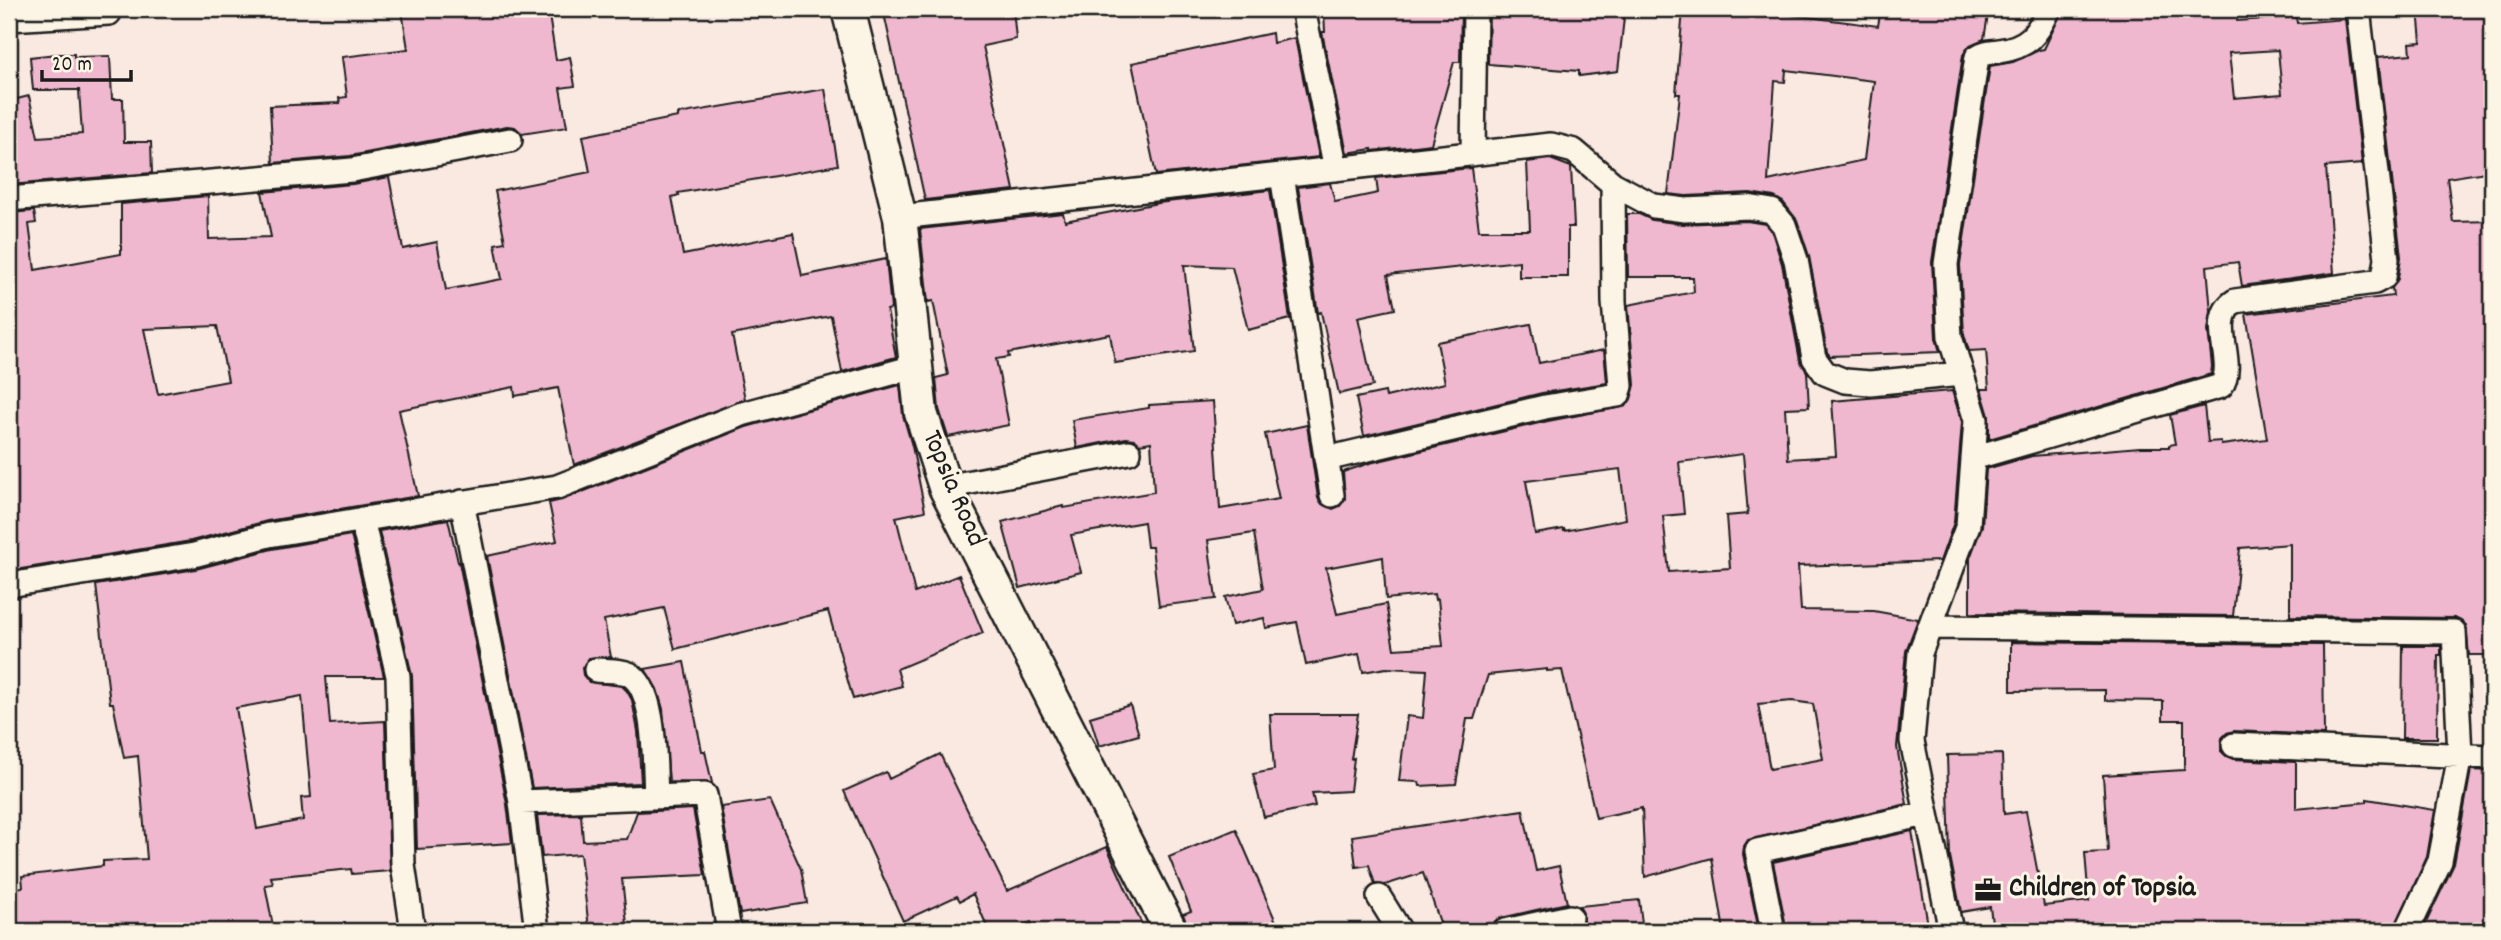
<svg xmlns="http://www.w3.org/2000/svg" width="2501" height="940" font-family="Dekko,sans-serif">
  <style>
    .building { fill: #efb8cf; stroke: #1c1c1c; stroke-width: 2; fill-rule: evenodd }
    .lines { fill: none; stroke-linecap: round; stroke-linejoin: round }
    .street-casing { stroke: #1c1c1c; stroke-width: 28 }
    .secondary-casing { stroke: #1c1c1c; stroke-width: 37 }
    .street { stroke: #fcf5e5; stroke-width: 23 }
    .secondary { stroke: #fcf5e5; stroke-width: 32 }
    .labels { text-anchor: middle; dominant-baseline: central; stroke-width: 6; stroke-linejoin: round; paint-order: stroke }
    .street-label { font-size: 28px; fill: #1c1c1c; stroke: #fcf5e5 }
    .poi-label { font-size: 28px; font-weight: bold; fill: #1c1c1c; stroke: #fcf5e5; text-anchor: start }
  </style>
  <rect width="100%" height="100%" fill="#f9e9e1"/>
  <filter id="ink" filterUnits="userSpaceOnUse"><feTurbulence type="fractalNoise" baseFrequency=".0143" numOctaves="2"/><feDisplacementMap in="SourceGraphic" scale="14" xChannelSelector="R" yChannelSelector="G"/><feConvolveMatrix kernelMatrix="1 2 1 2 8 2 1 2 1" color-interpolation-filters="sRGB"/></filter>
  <g filter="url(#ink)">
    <path class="building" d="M417,9H548L556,60L570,57L575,86L560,88L567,127L522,134L515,127L507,126L350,156L273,163L270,106L340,103L339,98L347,97L342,57L408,49L402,11Z
      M883,9H1013L1016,39L983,46L1014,190L925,200Z
      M1324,9H1461L1460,62H1454L1431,144L1372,151V149L1347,153L1322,32H1325Z
      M1489,9H1625L1618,71L1579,76V71L1488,64Z
      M1683,9H1792V15L1878,26L1881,9H1989L1984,39L1970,45L1963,55L1932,262L1936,338L1940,352L1830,356L1827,352L1809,256L1797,220L1783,202L1774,197L1750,193L1686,196L1668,194L1680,94H1676ZM1786,70L1874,81L1864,160L1768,181L1775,81L1785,82Z
      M2063,9H2236L2237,21L2296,17L2297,23L2345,19L2362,164L2326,167L2334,273L2242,286L2238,262L2207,266L2211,312L2208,330L2212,366L2211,374L1989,439V416L1981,389H1989L1986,350L1969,351L1964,334L1960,265L1990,66L2013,62L2039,50L2044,49ZM2278,50L2282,94L2234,98L2229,53Z
      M2418,9H2492V171L2447,178L2453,222L2492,221V655H2469L2466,625L2455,618L2290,616V544L2240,548L2233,616L1970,613V558L1982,526L1986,469L2032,456L2140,447H2169V445L2175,444L2170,415L2204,406L2208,442L2221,441V445L2267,439L2246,314L2393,296L2392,288L2398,279L2401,257L2378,57L2411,54L2410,43L2421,42Z
      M1272,33L1273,43L1295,38L1319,157L1156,175L1132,63Z
      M57,54H74V57L110,56L112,99H123L124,142H151L152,173L9,185V101L29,96L38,137L82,134L79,90H33L30,57Z
      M825,89L838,165L678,193L679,195L672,197L683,255L793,233L802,276L886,259L891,309L887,310L896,357L842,372L831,316L732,335L745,399L574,465L558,388L515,396L514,387L399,410L418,496L267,521L191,541L9,571V373L12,372L9,344V213L34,211L36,223L29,224L35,270L121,254V204L208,196L209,239L271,237L262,192L353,184L389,177L403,249L437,242L446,290L502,279L495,244L505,242L495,191L590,172L583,136L678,117V114ZM217,326L228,381L158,394L144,329Z
      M1550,159L1571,167L1574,227H1568V277H1519V261L1388,275L1395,309L1358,317L1373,386L1339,394L1321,312L1318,313L1298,187L1330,183L1335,202L1378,193L1376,178L1471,168L1479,230H1530L1527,162Z
      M1270,190L1290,319L1248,330L1232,267L1184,265L1194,351L1115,363L1110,334L1008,353L1009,357L996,359L1009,425L948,437L939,409L936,378L948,375L933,301L928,302L920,229L1063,213L1065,221L1158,203Z
      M1627,214H1639L1652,220L1683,224L1747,221L1765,224L1772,232L1782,264L1800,361L1807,372L1809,407L1785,408L1788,459L1836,456L1832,401L1952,391L1962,422L1954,522L1940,561L1798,566L1801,610L1874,611L1918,619L1906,651L1897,747L1907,804L1748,840L1744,846L1743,854L1759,931H1724L1712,858L1645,877L1642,808L1596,818L1562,670L1547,671V669L1488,675L1474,719H1467L1456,784L1420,786L1419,782L1399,781L1407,716L1423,718L1427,670L1386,668L1363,672L1359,654L1306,665L1297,622L1266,628L1264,618L1232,625L1225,597L1263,589L1254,533L1208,540L1216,599L1159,606L1152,547H1147L1144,522L1071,535L1081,572L1020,588L1002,522L1063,506L1064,508L1154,492L1151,442L1140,444L1134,439L1126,438L1077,448L1072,420L1149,408V405L1213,401L1220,509L1279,499L1265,434L1307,425L1318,498L1322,504L1333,509L1340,506L1345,499L1343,472L1370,463L1548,421L1626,406L1631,399L1635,385L1628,305L1694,292L1693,277H1628ZM1743,454L1748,514L1726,516L1730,568L1669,572L1663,516L1684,514L1679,462ZM1620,469L1626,519L1564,531V529L1535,534L1526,481ZM1383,557L1386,599L1434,594L1435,600L1438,599L1443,646L1394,649L1386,604L1337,614L1326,568ZM1792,701L1813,704L1823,759L1770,769L1758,704Z
      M1531,324L1539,363L1604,350L1607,383L1542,393L1364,436L1356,398L1385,392L1386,397L1445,383L1437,342Z
      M900,385L903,415L912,446L925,511L896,517L915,593L959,575L983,633L897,669L902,686L853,699L828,611L675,649L664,608L604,620L611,657L589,658L582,668L583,675L589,682L622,686L627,691L632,700L638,731L641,783L532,788L487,556L557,541L549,503L562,500L746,427Z
      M448,519L458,562H459L507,804L512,843L417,849L412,676L379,531Z
      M351,535L384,677H326L330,724L385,721L390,871L352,874L351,869L271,877L273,884L265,885L274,931H9V889L23,887L22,876L103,866V861L147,859L138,756L124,758L113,703H110L96,585L196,569L272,549ZM302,696L311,797L301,798L303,820L257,829L236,708Z
      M2011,642L2323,645L2324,735L2234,731L2227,733L2222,738L2221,751L2226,756L2233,759L2296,762V809L2367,802V799L2435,810L2427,857L2393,931H1993L1990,907L1961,912L1950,856L1947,755L2002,754L2004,814L2026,811L2044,906L2089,901L2085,853L2108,852L2103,775L2184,770V720H2163V701L2105,700V690L2011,691Z
      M2403,646H2441V655H2438L2437,738H2402Z
      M684,662L702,751H705L712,783L669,782L663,709L657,689L645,669Z
      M1130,705L1139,735L1099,746L1090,717Z
      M1270,714H1358L1351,759L1354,758L1350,791L1312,793L1315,806L1264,817L1253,774L1274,770Z
      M940,754L1007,891L1107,847L1144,929L1148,927L1151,931H1034L1031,922L1010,931H989L973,894L960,901L957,896L903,921L844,791L886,772L889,779Z
      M2471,770L2492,771V931H2422L2454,864Z
      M770,800L801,869L807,903L740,914L721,807Z
      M693,809L705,875L622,879L627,924L589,928L580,854L542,857L537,815L581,814L583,841L627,839L637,812Z
      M1523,810L1536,871L1559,866L1567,903L1501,918L1495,921L1490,931H1443L1423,873L1385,885L1375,884L1369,865L1356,867L1352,836Z
      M1236,829L1280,931H1189L1183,914L1191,911L1169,857Z
      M1912,831L1929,931H1823L1822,925L1787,931L1773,862Z
      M1639,900L1643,931H1570L1579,928L1583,922V913L1579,906Z"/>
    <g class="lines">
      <g class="street-casing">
        <path id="street" d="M1303,9L1336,169
          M9,19L109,13L111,9
          M1473,153L1475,9
          M1282,175L1332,495
          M9,199L352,170L510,140
          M900,217L1551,145L1574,151L1613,184L1654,206L1685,210L1748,207L1772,211L1784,225L1796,260L1814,358L1825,373L1845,381L1870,383L1961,374
          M1973,458L2221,386C2238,363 2206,320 2235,301L2375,282L2384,277L2387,259L2358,9
          M1326,459L1545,407L1618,395L1621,386L1614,302L1613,184
          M945,487L1129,452
          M462,502L521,802L537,931
          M362,519L398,676L403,865L413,931
          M9,585L194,555L269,535L557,487L742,414L914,367
          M1930,627L2454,632L2460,755L2440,861L2407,931
          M596,670C606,671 620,670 629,674C657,689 654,766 656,795
          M2234,745L2492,757
          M521,802L705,795L729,931
          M1379,897L1400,931
          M1505,931L1570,917
          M1773,931L1757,851L1926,814
          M1951,931L1912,741L1920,653L1968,525L1976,420L1950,337L1946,264L1977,57C1984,52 1991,52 1999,51C2028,47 2037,35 2049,9"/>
      </g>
      <g class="secondary-casing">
        <path id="secondary" d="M848,9L900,217L921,413L945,487L1171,931"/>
      </g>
      <use href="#street" class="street"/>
      <use href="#secondary" class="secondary"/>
    </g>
  </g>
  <defs>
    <g id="office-bare" transform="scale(2.1)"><path d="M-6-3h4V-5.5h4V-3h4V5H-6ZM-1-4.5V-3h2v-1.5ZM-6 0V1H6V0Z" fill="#1c1c1c" stroke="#fcf5e5" stroke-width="2.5" paint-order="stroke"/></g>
  </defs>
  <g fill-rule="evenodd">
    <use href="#office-bare" x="1988" y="890"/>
  </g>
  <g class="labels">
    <g class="street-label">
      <text transform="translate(952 489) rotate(67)">Topsia Road</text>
    </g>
    <g class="poi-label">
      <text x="2009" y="890">Children of Topsia</text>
    </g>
  </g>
  <rect width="2501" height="940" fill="none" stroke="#fcf5e5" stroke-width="35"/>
  <rect x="18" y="18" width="2466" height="905" fill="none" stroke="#1c1c1c" stroke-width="2.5" filter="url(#ink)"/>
  <path d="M42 70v10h89v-10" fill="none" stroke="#1c1c1c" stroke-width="3.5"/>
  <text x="52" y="70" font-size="21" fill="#1c1c1c" stroke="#fcf5e5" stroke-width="5" paint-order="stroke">20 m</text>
</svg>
